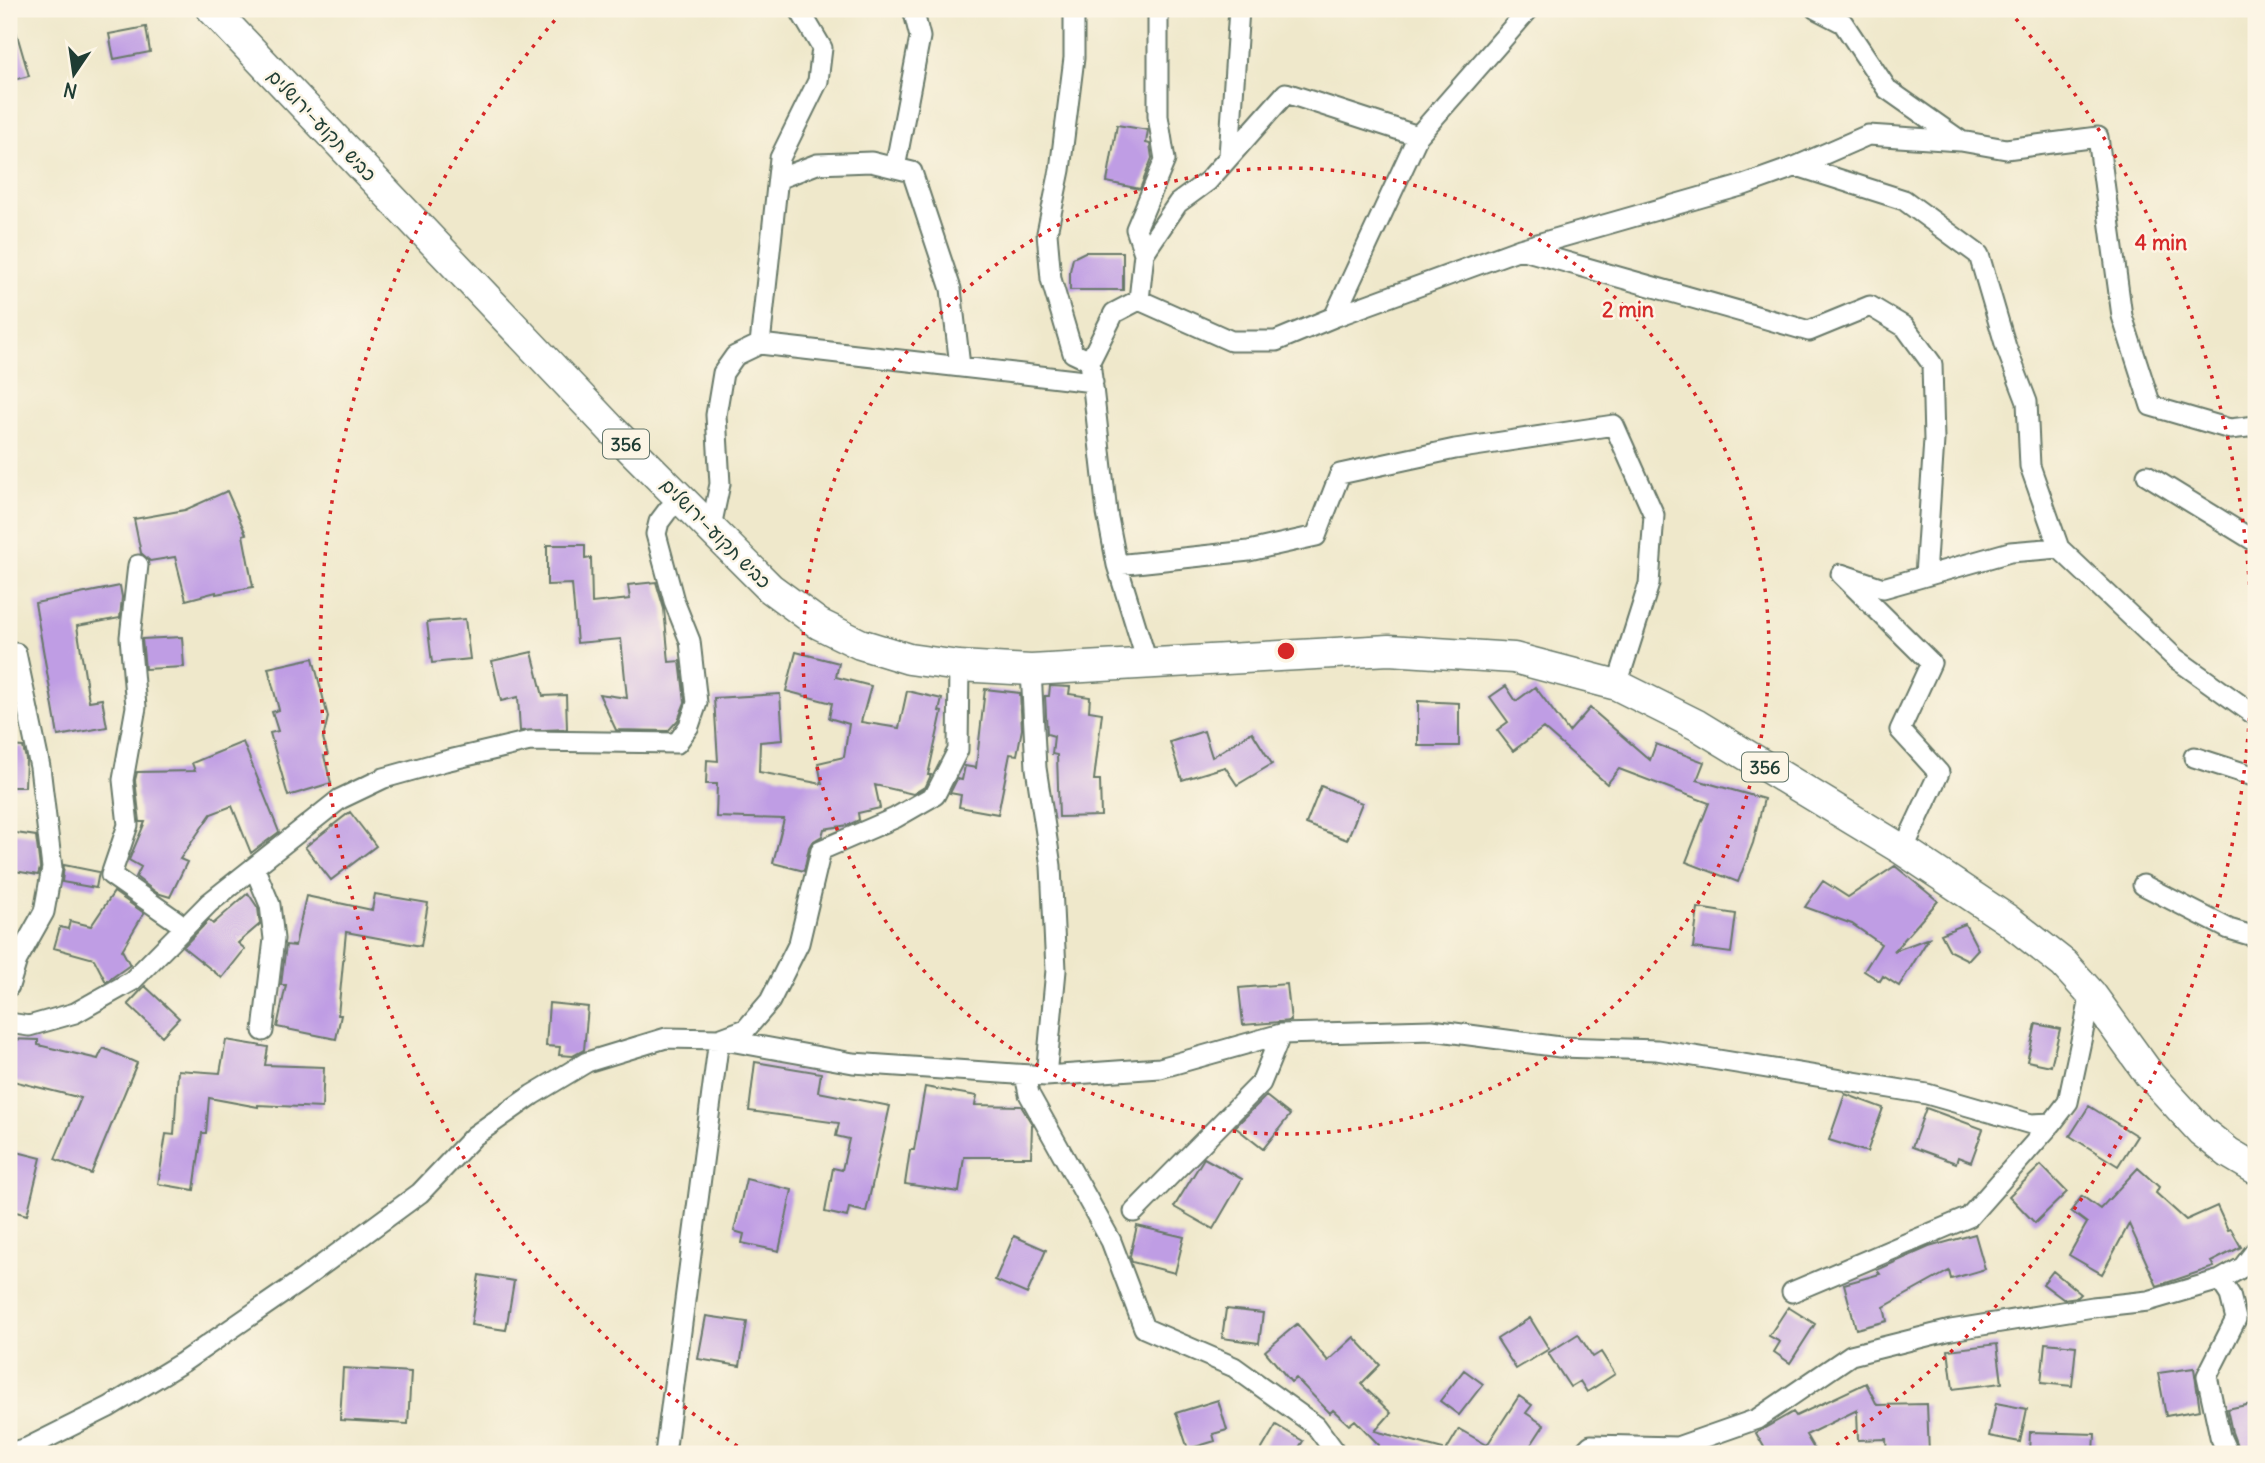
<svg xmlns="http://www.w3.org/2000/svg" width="2265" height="1463" font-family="Delius,'Playpen Sans Hebrew',sans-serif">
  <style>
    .building { fill: #bf9de4 }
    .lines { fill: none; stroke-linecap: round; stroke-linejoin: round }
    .minor-casing { stroke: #687969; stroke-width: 23 }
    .primary-casing { stroke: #687969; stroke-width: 33 }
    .minor { stroke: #fff; stroke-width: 19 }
    .primary { stroke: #fff; stroke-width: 30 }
    .ring { fill: none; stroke: #d62828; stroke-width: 3.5; stroke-dasharray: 3.5 7 }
    .labels { text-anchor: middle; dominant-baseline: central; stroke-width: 5; stroke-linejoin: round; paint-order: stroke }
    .shield { fill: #fcf5e5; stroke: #617469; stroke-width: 2 }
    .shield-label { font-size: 18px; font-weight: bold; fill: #1f3d34 }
    .street-label { font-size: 19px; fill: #1f3d34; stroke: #fcf5e5 }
    .centre { fill: #d62828; stroke: #fcf5e5; stroke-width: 3.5 }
    .ring-label { font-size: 21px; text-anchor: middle; font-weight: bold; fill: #d62828; stroke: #fcf5e5; stroke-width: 5; stroke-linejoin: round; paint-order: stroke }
  </style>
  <rect width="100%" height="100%" fill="#fcf5e5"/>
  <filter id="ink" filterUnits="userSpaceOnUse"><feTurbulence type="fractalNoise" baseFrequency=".0143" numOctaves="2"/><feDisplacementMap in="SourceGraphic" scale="14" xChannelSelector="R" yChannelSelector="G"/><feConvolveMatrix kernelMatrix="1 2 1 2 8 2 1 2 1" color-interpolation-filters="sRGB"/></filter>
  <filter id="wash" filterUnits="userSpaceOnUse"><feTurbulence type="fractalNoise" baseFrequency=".00686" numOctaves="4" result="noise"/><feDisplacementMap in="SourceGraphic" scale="28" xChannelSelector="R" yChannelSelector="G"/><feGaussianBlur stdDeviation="1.57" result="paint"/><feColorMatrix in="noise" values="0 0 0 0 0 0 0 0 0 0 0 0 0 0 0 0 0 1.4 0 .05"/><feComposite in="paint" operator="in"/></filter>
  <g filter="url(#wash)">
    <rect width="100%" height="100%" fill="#efe8cb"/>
    <g id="blocks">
      <path class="building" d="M13,21L29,76L9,81V22Z
        M146,27L150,52L114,59L109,34Z
        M1117,125L1148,130L1146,143L1150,144L1152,158L1140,189L1107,182Z
        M1085,252H1123V290H1070V271L1073,258Z
        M227,491L246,534L243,535L253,587L216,594V592L186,600L175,557L150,561L141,553L134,519L185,510Z
        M547,545H585V559L591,558L592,603L630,599L628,585L656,582L664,609L669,662L680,661L685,702L678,720L668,731L616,730L599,694L627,698L621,639L577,643L572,584L547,585Z
        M120,586L122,597L120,618L77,626L89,701L102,699L107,727L58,736L35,603Z
        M465,619L470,659L432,663L427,622Z
        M182,637L184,667L145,669L142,639Z
        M532,652L543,696L566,695L567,729L520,731L518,697L501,701L492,661Z
        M796,652L839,663L836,677L871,686L861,722L899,728L907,691L942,699L939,711L942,712L928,775H931L926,786L913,794L875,785L880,808L858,813L859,820L848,825L824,829L822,836L812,842L809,847L804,871L773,863L784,819L716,817L717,784H706L707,760L718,761L714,698L780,694L783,740L760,742L759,772L822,784L818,763L844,757L849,724L829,718L832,703L786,691Z
        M313,658L328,717L323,738L328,755L324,756L331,783L288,796L270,733L278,731L272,712L279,710L268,668Z
        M1050,686L1070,687L1069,694L1090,697L1089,711L1102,713L1094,780H1100L1101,816L1059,817L1057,755L1052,754L1054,736L1047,734L1045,696H1049Z
        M1506,686L1516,701L1535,687L1569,732L1590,708L1650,760L1656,744L1704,762L1697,780L1764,799L1753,843L1738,882L1686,862L1709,803L1619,769L1607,784L1543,728L1513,751L1497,730L1508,722L1490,697Z
        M985,689L1020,693L1022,729L1017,755L1010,754L998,814L959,807L961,795L950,793L957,779L962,780L965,766L976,768Z
        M1418,701L1459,703V746H1418Z
        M1204,731L1212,757L1252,732L1272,764L1237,785L1225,767L1182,780L1170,742Z
        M243,742L279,832L251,853L232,806L211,814L180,859L187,862L170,897L157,893L136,877L141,867L129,860L145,822H140L135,780L137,772L195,771L192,763Z
        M9,746L23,747L26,759L25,787H9Z
        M1321,786L1362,803L1347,840L1306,824Z
        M350,812L376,846L331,880L305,847Z
        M9,832L36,836L40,868L38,875L9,870Z
        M64,865L99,872L96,888L62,882Z
        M1895,866L1938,901L1894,951L1929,938L1899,986L1883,976L1880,981L1864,971L1881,944L1852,924L1805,907L1823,881L1848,897Z
        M114,892L144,913L122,950L130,965L106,982L94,959L54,948L60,927L68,929L70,921L91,926Z
        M248,893L258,908L260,924L238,943L245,949L222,978L183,947L209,920L213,924Z
        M375,894L428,903L421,946L346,932L338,1015H341L336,1039L277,1027L286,985H281L286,945L295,946L306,896L372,910Z
        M1698,908L1736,914L1731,953L1693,948Z
        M1965,924L1978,949L1968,960L1950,951L1941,934Z
        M1287,984L1291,1021L1243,1025L1239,988Z
        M145,986L179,1018L162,1036L128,1004Z
        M549,1003L588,1007L584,1050L573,1056L559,1055L560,1047L546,1046Z
        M2036,1024L2060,1029L2051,1066L2027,1061Z
        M9,1039L38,1040V1045L98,1059L103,1048L137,1063L91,1174L55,1159L81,1098L9,1080Z
        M226,1040L268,1047L265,1065L324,1067L322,1108L258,1105V1107L209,1098L206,1133H202L194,1190L158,1184L166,1134L174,1135L178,1070L220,1073Z
        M755,1062L821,1073L818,1092L890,1106L866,1212L849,1208L847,1217L825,1212L833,1168L842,1170L849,1139L836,1136L839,1123L749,1111Z
        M925,1087L977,1096L975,1105L1021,1106L1032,1124L1031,1157H964L959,1192L905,1184L910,1150H914Z
        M1845,1094L1883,1108L1867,1152L1829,1140Z
        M1266,1096L1290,1115L1263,1149L1235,1127Z
        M2089,1106L2137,1136L2118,1166L2070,1136Z
        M1926,1108L1983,1129L1971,1162L1958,1157L1956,1163L1912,1147Z
        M9,1150L41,1158L27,1215L9,1210Z
        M1204,1158L1242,1179L1213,1229L1174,1207Z
        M2041,1165L2067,1192L2035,1223L2009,1196Z
        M2138,1168L2159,1187L2156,1193L2186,1220L2217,1206L2228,1230L2231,1229L2241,1247L2211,1262L2214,1267L2157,1286L2129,1224L2102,1274L2069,1255L2087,1223L2071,1211L2082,1196L2100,1209Z
        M746,1179L792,1190L779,1251L742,1243L744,1234L734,1231Z
        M1137,1226L1184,1237L1175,1273L1132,1262L1130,1256Z
        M1975,1234L1985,1269L1951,1279L1949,1271L1884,1307L1887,1321L1856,1329L1844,1284L1880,1274L1877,1270L1886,1266L1929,1247Z
        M1014,1236L1046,1250L1027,1294L995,1280Z
        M2053,1271L2081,1294L2078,1297L2063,1299L2043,1284Z
        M479,1275L514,1281L506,1330L471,1325Z
        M1788,1307L1815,1324L1790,1363L1774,1352L1780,1342L1769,1336Z
        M1226,1309L1263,1313L1259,1343L1222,1338Z
        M706,1316L747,1322L740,1366L698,1359Z
        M1530,1318L1549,1349L1516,1369L1497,1339Z
        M1297,1324L1328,1361L1354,1337L1380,1365L1361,1384L1391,1413L1375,1431L1443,1449L1442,1454H1376L1379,1445L1355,1420L1349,1425L1333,1410L1330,1413L1296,1378L1291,1382L1265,1351Z
        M1578,1334L1593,1357L1601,1352L1615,1374L1587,1392L1580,1381L1570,1387L1548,1353Z
        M2045,1343L2076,1346L2072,1386L2041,1383Z
        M1997,1344L2002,1383L1953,1389L1948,1350Z
        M343,1368L411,1372L408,1424L340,1420Z
        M2194,1368L2200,1410L2166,1416L2158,1373Z
        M1464,1370L1483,1384L1459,1415L1440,1401Z
        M1866,1383L1877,1405L1927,1404L1929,1454H1887L1886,1439L1858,1440L1857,1410L1806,1435L1817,1454H1768L1756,1433L1793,1412L1796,1416Z
        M1519,1396L1532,1405L1526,1413L1544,1425L1525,1454H1444L1459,1429L1487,1445Z
        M1218,1400L1227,1430L1213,1434L1215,1441L1188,1449L1176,1413Z
        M1996,1403L2027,1409L2020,1442L1989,1436Z
        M2256,1403V1454H2240L2232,1432L2227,1409Z
        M1276,1425L1303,1441L1295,1454H1259Z
        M2030,1432L2095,1434L2094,1454H2029Z"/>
    </g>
  </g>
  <g filter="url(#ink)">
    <use href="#blocks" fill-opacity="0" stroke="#687969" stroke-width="2"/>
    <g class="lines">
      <g class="minor-casing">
        <path id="minor" d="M1074,9V58L1060,170L1047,233L1051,279L1073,353L1090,361
          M1816,9L1843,23L1887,89L1961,141L2006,149L2098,137L2122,316L2151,406L2230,429L2256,426
          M1229,156L1239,9
          M1797,166L1904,200L1979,255L2006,347L2027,402L2030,466L2059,548
          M895,168L920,37L913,9
          M778,179L817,164L871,162L912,172L951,289L960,366
          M1520,249L1809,331L1870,306L1905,327L1932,364L1934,440L1925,576
          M1144,253L1136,229L1165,160L1158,116V9
          M1139,300L1144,253L1178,203L1208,181L1286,93L1418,136
          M1334,317L1520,249L1744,185L1797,166L1868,135L1960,141
          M760,344L1093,382
          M2147,475L2256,542
          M711,527L720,484L716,415L723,373L735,356L760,344L780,158L818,81L822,48L799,9
          M138,565L130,637L136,707L123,780L128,825L111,875L185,927
          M1117,565L1249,551L1316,536L1340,474L1455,449L1614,425L1654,515L1649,584L1617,685
          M1148,665L1117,565L1107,513L1090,361L1114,313L1139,300L1231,341H1276L1334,317L1418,136L1529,9
          M1031,670L1036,768L1051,866L1056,970L1046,1076
          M2194,757L2256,777
          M1903,850L1939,773L1900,730L1931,663L1841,574L1883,588L2010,552L2059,548L2175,658L2256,716
          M254,867L270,905L274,939L263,1031
          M2143,885L2229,929L2256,937
          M9,986L17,960L44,912L52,868L40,767L16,653
          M9,1023L29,1026L75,1013L132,981L209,903L340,799L384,778L445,761L530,741L677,743L689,726L697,703L690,641L674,601L656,534L659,522L668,510L683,500
          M1025,1075L1029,1094L1111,1241L1144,1328L1234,1367L1316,1426L1333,1449L1334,1454
          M1134,1212L1261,1083L1281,1034
          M2220,1280L2230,1295L2236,1319L2207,1376L2220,1436L2228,1454
          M1792,1292L1969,1217L2052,1123
          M9,1453L27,1448L109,1407L183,1362L299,1282L420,1193L474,1136L532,1095L587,1062L666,1038L719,1039L746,1029L770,1001L799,943L821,850L895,818L935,795L958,750L959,666
          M665,1454L719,1039L853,1063L1046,1076L1160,1068L1281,1034L1432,1030L1560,1047L1657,1050L1927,1094L2031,1124L2052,1123L2068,1102L2091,994
          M1582,1454L1591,1445L1677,1447L1757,1419L1851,1355L1951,1330L2093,1307L2148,1301L2220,1280L2243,1267L2256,1250"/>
      </g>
      <g class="primary-casing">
        <path id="primary" d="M212,9L612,430L770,588L819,624L860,644L909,659L959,666L1031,670L1389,650L1514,658L1617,685L1697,725L1903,850L2008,920L2064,964L2091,994L2149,1074L2201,1131L2229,1153L2256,1169"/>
      </g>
      <use href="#minor" class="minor"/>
      <use href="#primary" class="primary"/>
    </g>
  </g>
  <g class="ring">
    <circle cx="1286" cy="651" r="483"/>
    <path d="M746 1452A966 966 0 0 1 563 11M2009 11A966 966 0 0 1 1826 1452"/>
  </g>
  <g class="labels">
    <g class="shield">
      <rect x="603" y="429.5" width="46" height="29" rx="5"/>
      <rect x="1742" y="752.5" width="46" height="29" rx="5"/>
    </g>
    <g class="shield-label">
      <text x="626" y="444">356</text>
      <text x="1765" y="767">356</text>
    </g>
    <g class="street-label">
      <text transform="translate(322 125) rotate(46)">כביש תקוע–ירושלים</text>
      <text transform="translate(716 533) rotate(45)">כביש תקוע–ירושלים</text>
    </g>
  </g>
  <circle cx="1286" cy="651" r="10" class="centre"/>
  <g class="ring-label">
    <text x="2161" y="250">4 min</text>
    <text x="1628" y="317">2 min</text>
  </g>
  <rect width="2265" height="1463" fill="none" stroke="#fcf5e5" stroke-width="35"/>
  <g transform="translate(74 74) rotate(193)" stroke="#fcf5e5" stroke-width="5" paint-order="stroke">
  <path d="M0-5L12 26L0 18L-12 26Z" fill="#1f3d34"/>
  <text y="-10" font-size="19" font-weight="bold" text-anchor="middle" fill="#1f3d34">N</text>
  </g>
</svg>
